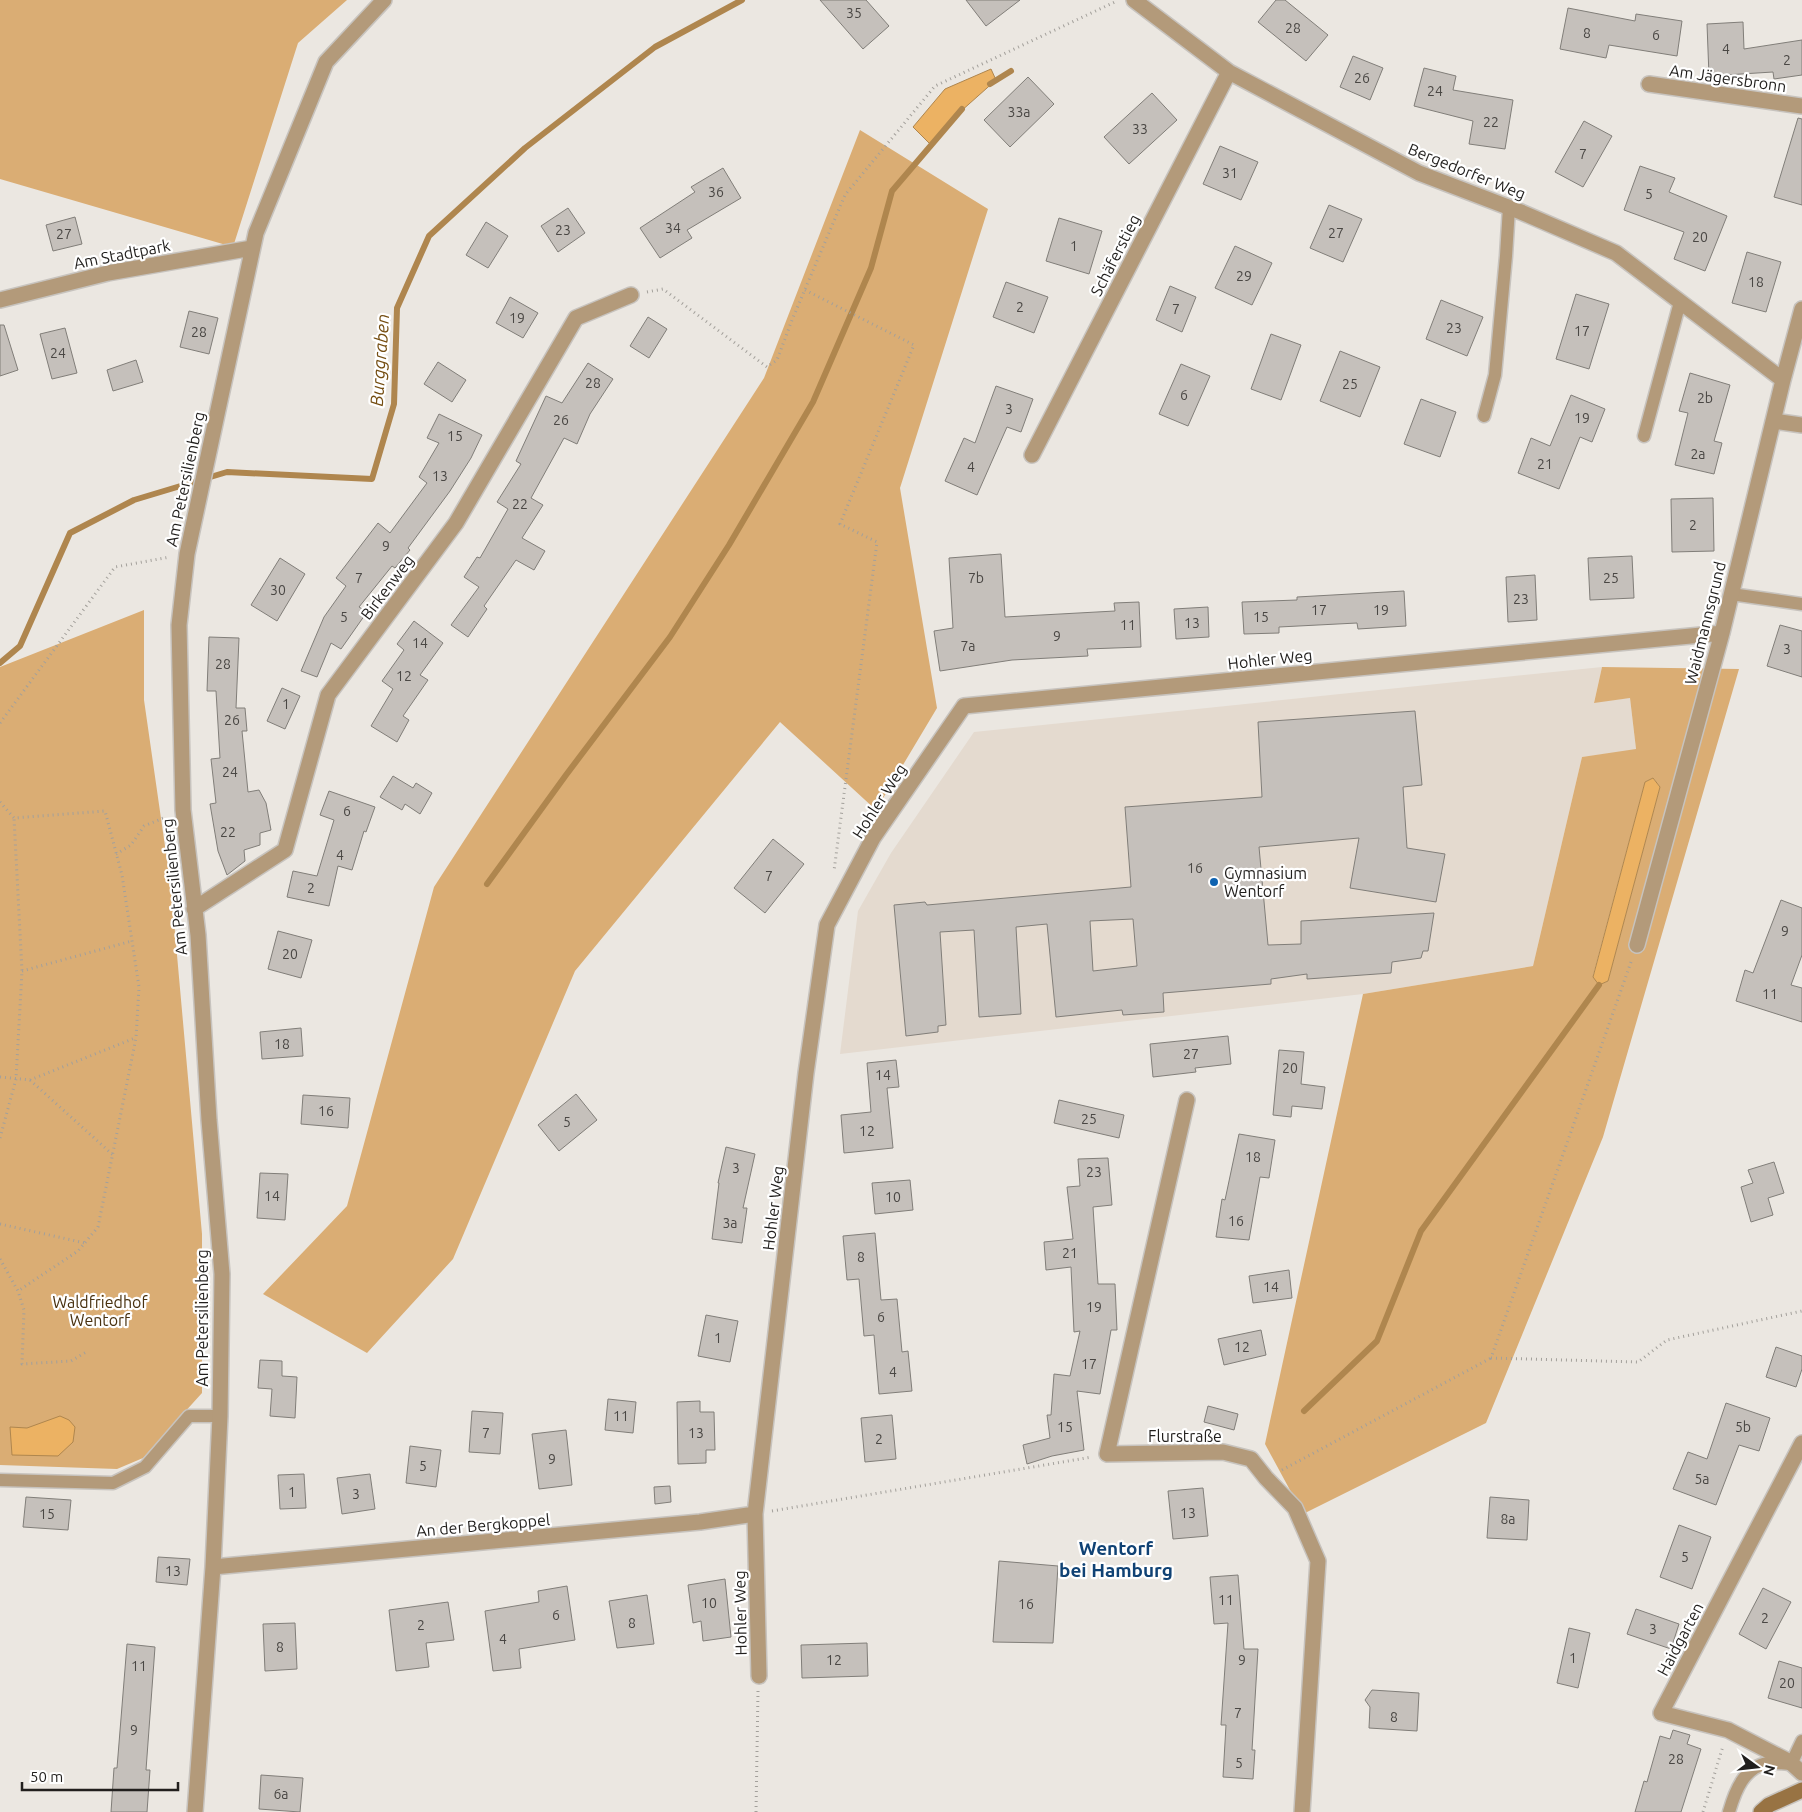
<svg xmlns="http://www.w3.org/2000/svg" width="1802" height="1812" font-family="Ubuntu,sans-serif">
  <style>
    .built { fill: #e4dacf }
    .green { fill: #daad74; fill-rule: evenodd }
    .water { fill: #ecb263; stroke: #af864e }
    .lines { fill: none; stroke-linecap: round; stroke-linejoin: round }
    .stream { stroke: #af864e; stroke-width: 6 }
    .building { fill: #c5c0bb; stroke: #817e79; fill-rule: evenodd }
    .lane-casing { stroke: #c7c3be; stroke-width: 15 }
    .street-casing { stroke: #c7c3be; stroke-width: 18 }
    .secondary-casing { stroke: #c7c3be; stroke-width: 18 }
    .path { stroke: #a3a09b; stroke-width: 3; stroke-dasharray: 1 4; stroke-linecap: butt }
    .lane { stroke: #b39a7a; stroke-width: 12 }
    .street { stroke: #b39a7a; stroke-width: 15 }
    .secondary { stroke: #987343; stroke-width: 15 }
    .poi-dot { fill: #0e62b0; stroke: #fff; stroke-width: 2 }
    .labels { text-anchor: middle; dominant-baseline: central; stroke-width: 4.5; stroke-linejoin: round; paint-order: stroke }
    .number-label { font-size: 14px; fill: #4a4744 }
    .street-label { font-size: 16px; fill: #211f1d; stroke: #fff }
    .poi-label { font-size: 16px; fill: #211f1d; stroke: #fff; text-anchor: start }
    .park-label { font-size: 16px; fill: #49310f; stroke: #fff }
    .water-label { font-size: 18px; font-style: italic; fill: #744d11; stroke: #fff }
    .quarter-label { font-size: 19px; font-weight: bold; fill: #104274; stroke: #fff }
  </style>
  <rect width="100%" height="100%" fill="#ebe7e1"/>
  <path class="built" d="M1602,667L1594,702L1630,698L1636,750L1582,757L1533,966L1363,994L840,1054L858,911L891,853L974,732Z"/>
  <path class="green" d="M0,0H347L298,43L233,247L0,179Z
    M860,130L988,209L900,488L937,708L876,810L780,722L575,971L453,1259L367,1353L263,1294L347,1206L434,887L764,378Z
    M144,610V700L171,888L202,1234V1393L143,1458L117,1469L0,1465V667Z
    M1602,667L1739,669L1603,1137L1486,1423L1303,1514L1265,1444L1363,994L1533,966L1582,757L1636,749L1630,698L1594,703ZM1653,778L1660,787L1608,981L1599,985L1593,976L1645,782Z"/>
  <path class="water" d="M991,69L996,80L951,120L930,144L913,127L945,89Z
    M1653,778L1660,787L1608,981L1599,985L1593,977L1645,782Z
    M60,1416L69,1420L75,1427L73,1442L58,1456L12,1455L10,1427L27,1428Z"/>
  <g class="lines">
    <path class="stream" d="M990,84L1011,71
      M0,663L20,646L70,533L134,500L227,472L372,479L394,404L397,308L429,236L525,148L655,47L742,0
      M487,884L566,775L670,637L729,545L813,402L871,268L892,191L962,109
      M1304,1411L1377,1341L1421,1231L1599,985"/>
  </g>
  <path class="building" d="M820,0H866L889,26L863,49Z
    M966,0H1020L986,26Z
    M1276,0H1285L1328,35L1306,61L1258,22Z
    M1568,8L1635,21L1636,14L1682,21L1677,56L1609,45L1606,58L1560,49Z
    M1743,22L1744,49L1802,40V75L1774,79L1773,72L1709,76L1707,24Z
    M1353,56L1383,68L1370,100L1340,87Z
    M1424,68L1456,76L1453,90L1513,100L1505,149L1469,144L1473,121L1414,106Z
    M1028,77L1054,104L1010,147L984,120Z
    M1152,93L1177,120L1129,164L1104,137Z
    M1798,118L1802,119V205L1774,197Z
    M1584,121L1612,136L1583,187L1555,172Z
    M1220,146L1258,162L1241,200L1203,184Z
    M1640,166L1675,178L1669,192L1727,216L1705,271L1674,259L1684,232L1624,210Z
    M723,168L741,198L687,230L692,238L660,258L640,228L695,192L691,187Z
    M1329,205L1362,219L1343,262L1310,248Z
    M568,208L585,233L558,252L541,226Z
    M75,217L82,244L53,251L46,225Z
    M1059,218L1102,231L1089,274L1046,261Z
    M486,222L508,236L488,268L466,255Z
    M1235,246L1272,263L1252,305L1215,288Z
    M1747,252L1781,262L1766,312L1732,303Z
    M1006,282L1048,297L1034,333L993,317Z
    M1170,286L1196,297L1182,332L1156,320Z
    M1576,294L1609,304L1589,369L1556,359Z
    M510,297L538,313L523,338L496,323Z
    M1441,300L1483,317L1467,356L1426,339Z
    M189,311L218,318L209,354L180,347Z
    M648,317L667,329L649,358L630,346Z
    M0,325H4L18,370L0,376Z
    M65,328L77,373L52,379L40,334Z
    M1271,334L1301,345L1281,400L1251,389Z
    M1340,351L1380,367L1360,417L1320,401Z
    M136,360L143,382L113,391L107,370Z
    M438,362L466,380L452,402L424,384Z
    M588,363L613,379L590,414L577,444L564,438L531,498L543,505L522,538L545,551L534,570L516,560L484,606L487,609L468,637L451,625L479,587L464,577L477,557L480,558L508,509L497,502L521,464L516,461L546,396L562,403Z
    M1181,364L1210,376L1188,426L1159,414Z
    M1690,373L1730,385L1714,441L1722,443L1714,474L1675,465L1688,413L1679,411Z
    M996,386L1033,399L1021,432L1007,427L977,495L945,481L964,438L975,443Z
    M1571,395L1605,409L1592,442L1580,437L1559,489L1518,473L1531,438L1550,446Z
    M1421,399L1456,412L1440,457L1404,444Z
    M439,414L482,435L471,458L450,491L408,548L410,550L395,568L392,566L359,607L367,612L341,649L331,643L317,677L301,671L324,617L346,586L336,578L378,523L390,533L427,483L419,477L439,443L427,438Z
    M1713,498L1714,551L1672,552L1671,499Z
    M1001,554L1005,617L1115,611L1114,603L1139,602L1141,647L1087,649L1088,656L1012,660L940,671L934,631L953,628L949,558Z
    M1632,556L1634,598L1590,600L1588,558Z
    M280,558L305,574L277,621L251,605Z
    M1535,575L1537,620L1508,622L1506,577Z
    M1404,591L1406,626L1358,629L1357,623L1279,627V633L1244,634L1242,602L1297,600V597Z
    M1208,607L1209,637L1176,639L1174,609Z
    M414,621L443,643L420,675L428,680L403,716L409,720L397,742L371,726L393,689L382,681L404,650L397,644Z
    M1780,625L1802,631V677L1767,666Z
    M209,637L239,638L236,708H245L247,731H242L248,792L259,790L266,803L271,830L260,833V845L244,850L245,861L227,875L218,851L210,804L216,803L211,759L220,758L216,691H207Z
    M282,688L300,696L285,729L267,721Z
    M1415,711L1422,785L1403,787L1407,848L1445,854L1436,902L1350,888L1359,838L1259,847L1268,945L1301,944V921L1434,913L1428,951H1423L1421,958L1392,962L1391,973L1307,979V974L1271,979V984L1163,993L1164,1012L1123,1015L1122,1010L1056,1017L1047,924L1016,927L1021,1014L979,1017L974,930L940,932L946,1025L938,1026V1032L906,1036L894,905L925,902L927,905L1131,887L1125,807L1262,797L1258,722ZM1133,919L1137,966L1093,971L1090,921Z
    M393,776L413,788L416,783L432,793L420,814L405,804L402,810L380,797Z
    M329,791L375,807L366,832L364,831L352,870L338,866L329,906L287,897L293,871L317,876L334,820L320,815Z
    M773,839L804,864L765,913L734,888Z
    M1781,900L1802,908V955L1791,985L1802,988V1022L1736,1001L1745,970L1753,973Z
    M278,931L312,940L301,978L268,969Z
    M301,1028L303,1056L262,1059L260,1032Z
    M1228,1036L1231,1064L1195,1068L1196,1072L1153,1077L1150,1044Z
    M1279,1050L1304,1052L1301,1084L1325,1087L1322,1109L1292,1106L1291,1117L1273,1115Z
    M896,1060L899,1087L887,1088L893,1148L844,1153L841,1115L871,1112L867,1063Z
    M576,1094L597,1120L559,1151L538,1125Z
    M303,1095L350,1098L348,1128L301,1124Z
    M1059,1100L1124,1115L1119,1138L1054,1123Z
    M1239,1134L1275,1140L1269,1178L1260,1177L1249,1240L1216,1237L1222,1199L1225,1200Z
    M726,1147L755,1154L743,1208H747L742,1243L712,1239L719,1183H718Z
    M1108,1158L1112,1205L1093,1207L1098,1284H1115L1117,1330H1111L1100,1394L1077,1391L1084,1450L1052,1456L1027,1464L1023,1445L1050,1438L1047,1415H1051L1054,1374L1070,1376L1080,1331L1074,1332L1071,1267L1046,1270L1044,1242L1073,1239L1067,1187L1080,1186L1078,1159Z
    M1774,1162L1784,1193L1768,1198L1773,1215L1751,1222L1741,1187L1753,1183L1748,1170Z
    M260,1173L288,1174L285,1220L257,1218Z
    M910,1180L913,1210L875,1214L872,1183Z
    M875,1233L881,1300L897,1299L902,1352L908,1351L912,1391L879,1394L874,1335L864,1336L859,1279L847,1280L843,1236Z
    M1289,1270L1292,1298L1253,1303L1249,1276Z
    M706,1315L738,1321L730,1362L698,1356Z
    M1261,1330L1266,1355L1224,1365L1218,1339Z
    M1776,1347L1802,1356V1369L1796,1387L1766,1377Z
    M260,1360L282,1361V1376L297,1377L295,1418L270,1416L272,1389L258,1388Z
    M608,1399L636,1402L633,1433L605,1430Z
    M700,1401V1412H714L715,1450H706V1463L678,1464L677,1402Z
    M1726,1403L1770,1418L1759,1451L1739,1445L1716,1505L1673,1489L1688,1452L1707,1459Z
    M1208,1406L1238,1414L1234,1430L1204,1422Z
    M472,1411L503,1413L500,1454L469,1452Z
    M892,1415L896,1459L865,1462L861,1418Z
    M566,1430L572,1485L539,1489L532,1434Z
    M410,1446L441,1450L436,1487L406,1483Z
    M304,1474L306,1508L280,1509L278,1475Z
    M370,1474L375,1509L342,1514L337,1478Z
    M670,1486L671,1502L655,1504L654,1487Z
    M1203,1488L1208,1536L1173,1539L1168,1491Z
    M26,1497L71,1500L68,1530L23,1527Z
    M1490,1497L1529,1500L1527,1540L1487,1538Z
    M1679,1525L1711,1537L1692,1589L1660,1577Z
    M158,1557L190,1559L187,1585L156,1582Z
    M999,1561L1058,1566L1053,1643L993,1642Z
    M1238,1575L1244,1649H1258L1252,1750H1255L1253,1779L1223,1777L1226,1725H1221L1228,1623L1214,1624L1210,1577Z
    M725,1579L731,1637L703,1641L701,1621L693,1623L688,1585Z
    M567,1586L575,1640L519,1649L521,1668L493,1671L485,1611L539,1602L538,1591Z
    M1763,1588L1791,1602L1766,1649L1739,1634Z
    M647,1595L654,1644L617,1648L609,1601Z
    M448,1602L454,1640L426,1643L429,1667L396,1671L389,1610Z
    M1636,1609L1679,1624L1671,1649L1627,1634Z
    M295,1623L297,1669L265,1671L263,1624Z
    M1569,1628L1590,1633L1578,1688L1557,1683Z
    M867,1643L868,1676L802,1678L801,1645Z
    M127,1644L155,1647L146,1770H150L147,1812H111L114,1768H117Z
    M1779,1661L1802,1668V1708L1768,1698Z
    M1372,1690L1419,1693L1417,1731L1369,1728L1370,1707L1365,1700Z
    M1673,1730L1690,1735L1687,1744L1701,1749L1681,1812H1635L1644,1781L1647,1782L1660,1736L1670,1739Z
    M261,1775L303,1778L300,1812L259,1809Z"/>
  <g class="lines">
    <g class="lane-casing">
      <path id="lane" d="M1484,416L1495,375L1506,256L1509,207
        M1644,436L1680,302
        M1731,594L1802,604
        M0,1480L113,1483L145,1467L189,1416H220
        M1729,1812C1735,1791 1744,1767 1768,1763C1775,1762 1784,1764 1791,1764L1802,1741"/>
    </g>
    <g class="street-casing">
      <path id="street" d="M1134,0L1229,72L1419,173L1521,212L1616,253L1783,380
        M1649,84L1802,106
        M0,300L108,273L252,248
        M1773,421L1802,425
        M1032,455L1229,72
        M194,909L285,850L328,695L456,523L576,318L631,295
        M1637,945L1722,633L1783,380L1802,309
        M1187,1100L1107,1454L1223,1452L1251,1459L1266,1478L1295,1508L1318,1561L1302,1812
        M1802,1443L1661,1713L1728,1730L1790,1762L1802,1773
        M213,1567L700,1522L755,1514
        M759,1676L755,1514L806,1073L827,925L873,838L964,706L1722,633
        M195,1812L213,1567L220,1416L222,1274L209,1120L198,935L183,810L179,625L187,554L256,233L326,62L384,0"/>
    </g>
    <g class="secondary-casing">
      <path id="secondary" d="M1761,1812L1769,1805L1802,1790"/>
    </g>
    <path class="path" d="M805,290L914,345L840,524L877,542L834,871
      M647,292L663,289L767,367L777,360L792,320L845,195L935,86L1117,1
      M0,723L115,567L170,557
      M0,802L14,818L105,811L122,875L139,987L136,1038L98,1227L78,1251L18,1291
      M116,854L131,845L144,826L166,817
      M1631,962L1491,1358L1638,1362L1667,1340L1802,1311
      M22,971L132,941
      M0,1077L30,1080L135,1038
      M30,1080L113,1155
      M0,1138L16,1079L22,971L14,818
      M0,1224L85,1243
      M0,1259L18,1291L24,1310L22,1364L71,1361L88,1351
      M1282,1470L1491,1358
      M772,1511L1092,1457
      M756,1812L758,1691
      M1703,1812L1723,1746"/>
    <use href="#lane" class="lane"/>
    <use href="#street" class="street"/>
    <use href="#secondary" class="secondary"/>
  </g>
  <circle class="poi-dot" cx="1214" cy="882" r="5"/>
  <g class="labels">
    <g class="number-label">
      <text x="854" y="13">35</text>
      <text x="1293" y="28">28</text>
      <text x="1587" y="33">8</text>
      <text x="1656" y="35">6</text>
      <text x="1726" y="49">4</text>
      <text x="1787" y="60">2</text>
      <text x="1362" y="78">26</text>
      <text x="1435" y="91">24</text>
      <text x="1019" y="112">33a</text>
      <text x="1491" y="122">22</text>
      <text x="1140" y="129">33</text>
      <text x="1583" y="154">7</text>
      <text x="1230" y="173">31</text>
      <text x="716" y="192">36</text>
      <text x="1649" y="194">5</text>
      <text x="673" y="228">34</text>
      <text x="563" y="230">23</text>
      <text x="1336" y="233">27</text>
      <text x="64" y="234">27</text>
      <text x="1700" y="237">20</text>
      <text x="1074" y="246">1</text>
      <text x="1244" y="276">29</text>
      <text x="1756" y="282">18</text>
      <text x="1020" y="307">2</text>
      <text x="1176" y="309">7</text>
      <text x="517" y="318">19</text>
      <text x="1454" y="328">23</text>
      <text x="1582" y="331">17</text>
      <text x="199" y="332">28</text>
      <text x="58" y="353">24</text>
      <text x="593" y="383">28</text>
      <text x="1350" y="384">25</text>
      <text x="1184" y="395">6</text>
      <text x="1705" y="398">2b</text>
      <text x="1009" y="409">3</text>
      <text x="1582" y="418">19</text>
      <text x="561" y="420">26</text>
      <text x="455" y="436">15</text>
      <text x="1698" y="454">2a</text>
      <text x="1545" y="464">21</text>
      <text x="971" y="467">4</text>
      <text x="440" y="476">13</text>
      <text x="520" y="504">22</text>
      <text x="1693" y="525">2</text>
      <text x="386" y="546">9</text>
      <text x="359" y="578">7</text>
      <text x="976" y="578">7b</text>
      <text x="1611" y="578">25</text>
      <text x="278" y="590">30</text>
      <text x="1521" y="599">23</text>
      <text x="1319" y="610">17</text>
      <text x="1381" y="610">19</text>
      <text x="344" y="617">5</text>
      <text x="1261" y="617">15</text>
      <text x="1192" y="623">13</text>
      <text x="1128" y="625">11</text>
      <text x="1057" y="636">9</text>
      <text x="420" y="643">14</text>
      <text x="968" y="646">7a</text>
      <text x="1787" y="649">3</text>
      <text x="223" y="664">28</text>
      <text x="404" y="676">12</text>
      <text x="286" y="704">1</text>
      <text x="232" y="720">26</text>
      <text x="230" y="772">24</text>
      <text x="347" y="811">6</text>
      <text x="228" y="832">22</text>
      <text x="340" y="855">4</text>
      <text x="1195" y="868">16</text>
      <text x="769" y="876">7</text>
      <text x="311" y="888">2</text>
      <text x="1785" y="931">9</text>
      <text x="290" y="954">20</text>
      <text x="1770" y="994">11</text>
      <text x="282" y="1044">18</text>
      <text x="1191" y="1054">27</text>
      <text x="1290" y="1068">20</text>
      <text x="883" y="1075">14</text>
      <text x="326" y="1111">16</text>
      <text x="1089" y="1119">25</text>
      <text x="567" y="1122">5</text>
      <text x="867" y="1131">12</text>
      <text x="1253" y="1157">18</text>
      <text x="736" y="1168">3</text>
      <text x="1094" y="1172">23</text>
      <text x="272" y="1196">14</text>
      <text x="893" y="1197">10</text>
      <text x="1236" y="1221">16</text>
      <text x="730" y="1223">3a</text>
      <text x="1070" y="1253">21</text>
      <text x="861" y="1257">8</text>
      <text x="1271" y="1287">14</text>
      <text x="1094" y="1307">19</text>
      <text x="881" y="1317">6</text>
      <text x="718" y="1338">1</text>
      <text x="1242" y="1347">12</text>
      <text x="1089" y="1364">17</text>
      <text x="893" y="1372">4</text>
      <text x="621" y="1416">11</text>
      <text x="1065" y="1427">15</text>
      <text x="1743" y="1427">5b</text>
      <text x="486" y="1433">7</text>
      <text x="696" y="1433">13</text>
      <text x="879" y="1439">2</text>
      <text x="552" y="1459">9</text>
      <text x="423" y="1466">5</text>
      <text x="1702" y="1479">5a</text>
      <text x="292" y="1492">1</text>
      <text x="356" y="1494">3</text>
      <text x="1188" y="1513">13</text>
      <text x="47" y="1514">15</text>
      <text x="1508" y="1519">8a</text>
      <text x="1685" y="1557">5</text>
      <text x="173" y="1571">13</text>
      <text x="1226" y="1600">11</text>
      <text x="709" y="1603">10</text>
      <text x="1026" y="1604">16</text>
      <text x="556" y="1615">6</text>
      <text x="1765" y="1618">2</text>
      <text x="632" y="1623">8</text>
      <text x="421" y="1625">2</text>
      <text x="1653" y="1629">3</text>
      <text x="503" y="1639">4</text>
      <text x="280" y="1647">8</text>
      <text x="1573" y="1658">1</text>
      <text x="834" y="1660">12</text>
      <text x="1242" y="1660">9</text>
      <text x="139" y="1666">11</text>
      <text x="1787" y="1683">20</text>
      <text x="1238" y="1713">7</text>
      <text x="1394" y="1717">8</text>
      <text x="134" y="1730">9</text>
      <text x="1676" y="1759">28</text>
      <text x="1239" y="1763">5</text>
      <text x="281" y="1794">6a</text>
    </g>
    <g class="street-label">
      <text transform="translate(1728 78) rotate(8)">Am Jägersbronn</text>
      <text transform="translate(1467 171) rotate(22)">Bergedorfer Weg</text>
      <text transform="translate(122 254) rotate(-11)">Am Stadtpark</text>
      <text transform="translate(1115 255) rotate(-63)">Schäferstieg</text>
      <text transform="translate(185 479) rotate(-78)">Am Petersilienberg</text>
      <text transform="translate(387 587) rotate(-53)">Birkenweg</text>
      <text transform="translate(1705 623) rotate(-76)">Waidmannsgrund</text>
      <text transform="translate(1270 659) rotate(-6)">Hohler Weg</text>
      <text transform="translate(879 801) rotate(-57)">Hohler Weg</text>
      <text transform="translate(174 887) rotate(-96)">Am Petersilienberg</text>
      <text transform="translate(773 1208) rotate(-83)">Hohler Weg</text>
      <text transform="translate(202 1318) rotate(-90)">Am Petersilienberg</text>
      <text x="1185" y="1436">Flurstraße</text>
      <text transform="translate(483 1525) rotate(-5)">An der Bergkoppel</text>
      <text transform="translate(740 1613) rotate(-91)">Hohler Weg</text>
      <text transform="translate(1680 1639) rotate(-62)">Haidgarten</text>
    </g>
    <g class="poi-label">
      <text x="1224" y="873">Gymnasium<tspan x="1224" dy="18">Wentorf</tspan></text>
    </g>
    <g class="park-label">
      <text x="100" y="1302">Waldfriedhof<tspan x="100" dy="18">Wentorf</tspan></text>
    </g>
    <g class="water-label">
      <text transform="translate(379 360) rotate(-86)">Burggraben</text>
    </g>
    <g class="quarter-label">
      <text x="1116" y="1548">Wentorf<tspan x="1116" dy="22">bei Hamburg</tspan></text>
    </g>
  </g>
  <g transform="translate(1757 1767) rotate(105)" stroke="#ffffff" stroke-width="4" paint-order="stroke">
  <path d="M0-4L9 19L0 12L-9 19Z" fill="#211f1d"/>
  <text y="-8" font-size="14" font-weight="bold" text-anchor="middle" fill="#211f1d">N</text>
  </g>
  <path d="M22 1782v8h156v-8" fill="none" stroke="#211f1d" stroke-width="2.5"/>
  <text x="30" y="1782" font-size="15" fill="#211f1d" stroke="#ffffff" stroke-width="4" paint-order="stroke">50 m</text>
</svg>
